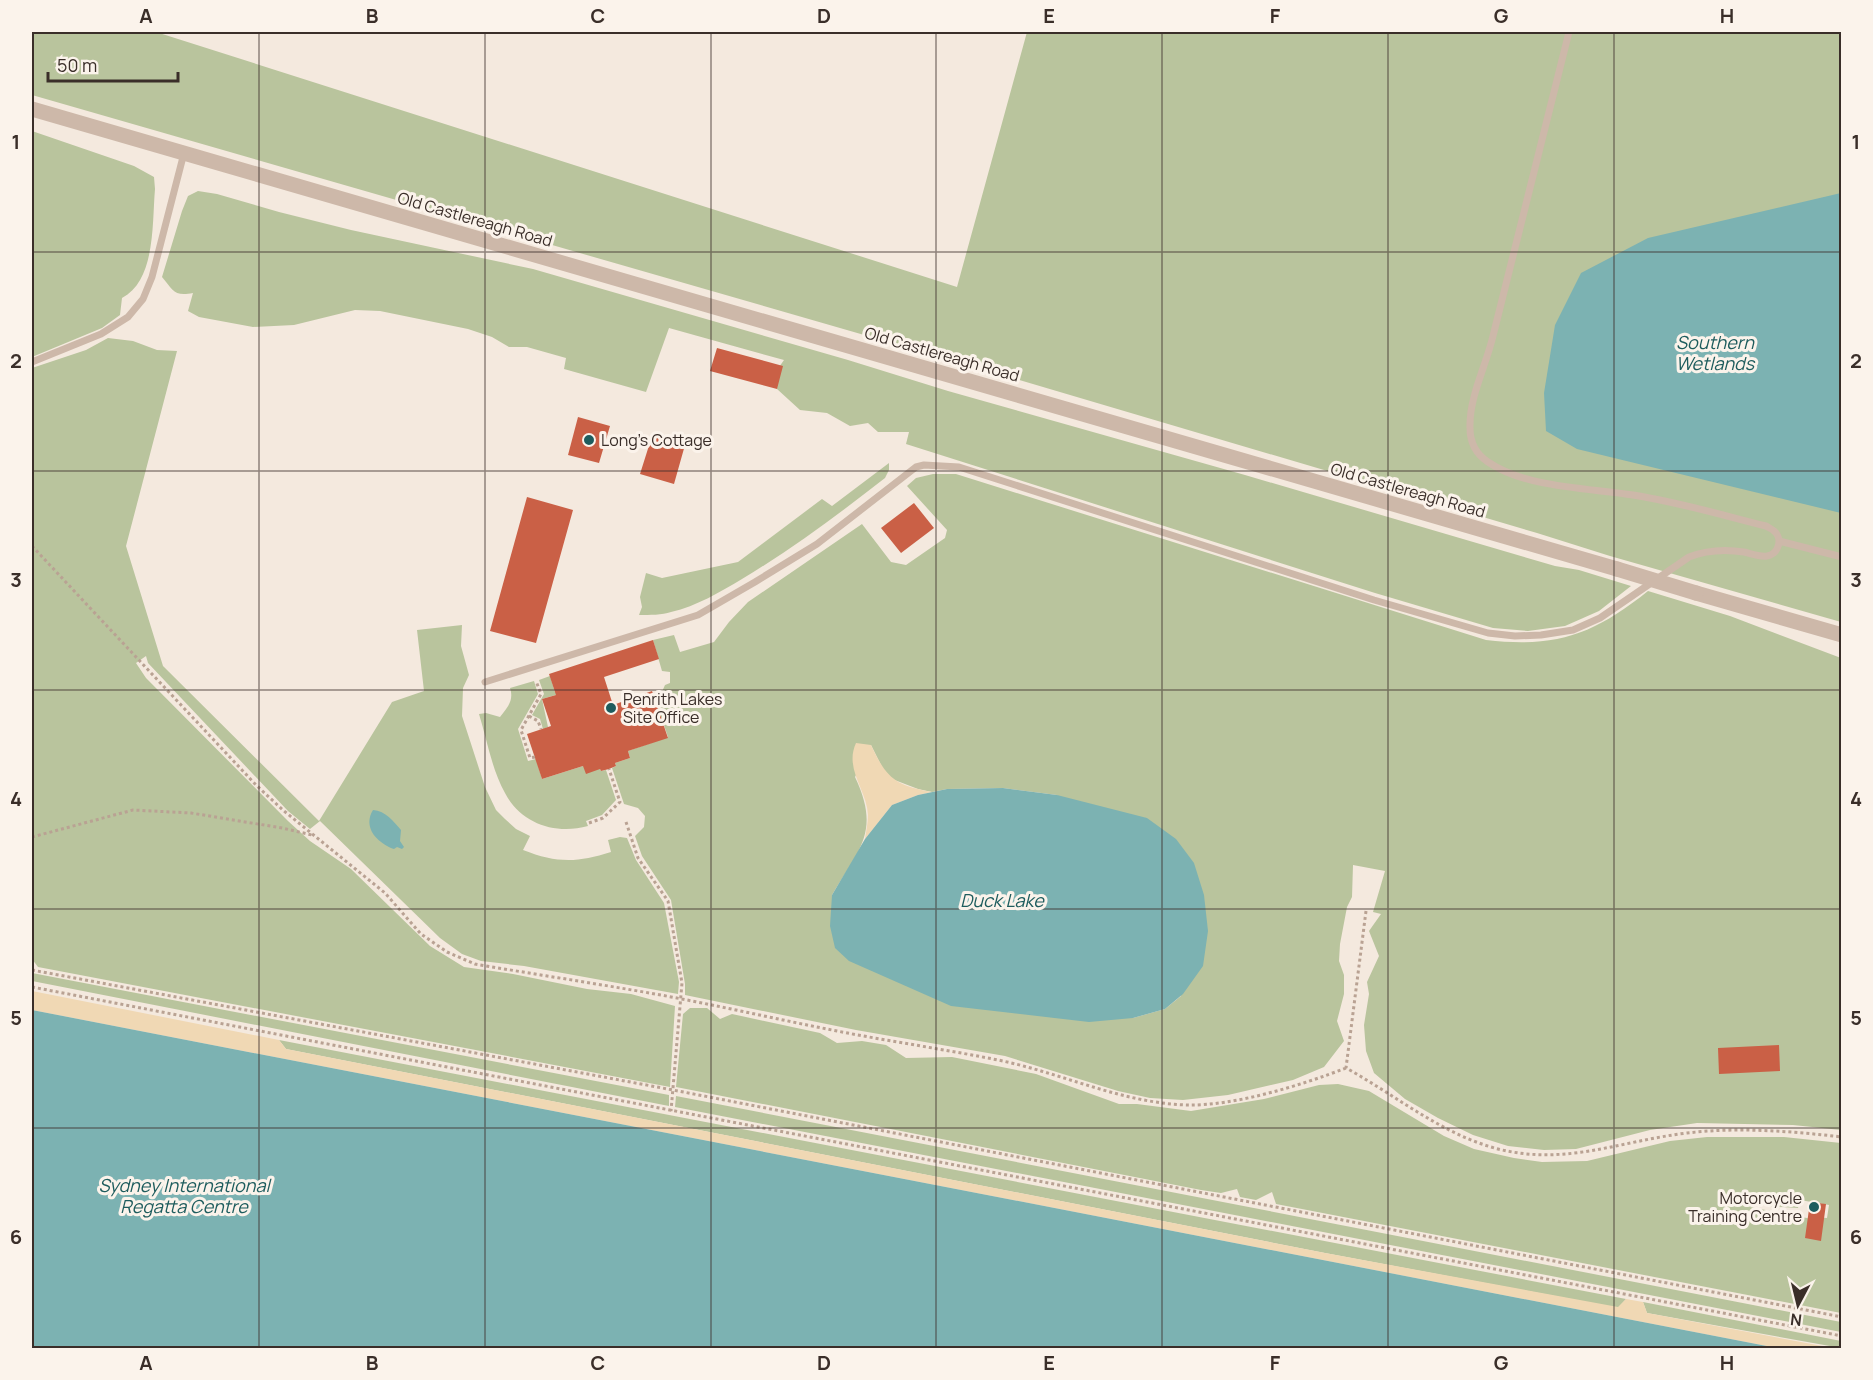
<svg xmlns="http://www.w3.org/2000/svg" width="1873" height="1380" font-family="Manrope,sans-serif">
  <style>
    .green { fill: #b9c49d; fill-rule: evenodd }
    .sand { fill: #f0d8b4 }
    .water { fill: #7cb2b2 }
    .building { fill: #ca6046 }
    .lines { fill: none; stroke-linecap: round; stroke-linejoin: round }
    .path { stroke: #b9a293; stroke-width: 3; stroke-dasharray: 3 3; stroke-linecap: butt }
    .service { stroke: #cdb8a9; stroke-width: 7 }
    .tertiary { stroke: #cdb8a9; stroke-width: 15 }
    .tertiary-bridge { stroke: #cdb8a9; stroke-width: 15 }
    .grid { fill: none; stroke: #3a2e29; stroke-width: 1.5; stroke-opacity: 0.55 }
    .poi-dot { fill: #1d5c5d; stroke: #fbf3eb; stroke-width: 2 }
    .labels { text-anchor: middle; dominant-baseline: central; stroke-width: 6; stroke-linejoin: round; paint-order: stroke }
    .street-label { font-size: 16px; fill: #3a2e29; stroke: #fbf3eb }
    .poi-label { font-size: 16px; fill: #3a2e29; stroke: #fbf3eb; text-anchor: start }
    .water-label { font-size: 18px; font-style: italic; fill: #1d5c5d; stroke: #fbf3eb }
    .neatline { fill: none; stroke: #3a2e29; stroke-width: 2 }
    .grid-label { font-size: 20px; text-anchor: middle; font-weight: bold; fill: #3a2e29 }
  </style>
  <rect width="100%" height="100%" fill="#f4e9de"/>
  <path class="green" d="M32,32H156L957,287L1027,32H1841V622L1610,556L1537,533L982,369L32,95Z
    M32,131L134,166L154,177L155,189C152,223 156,280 122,298L120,315L102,328L32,357Z
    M198,191L217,194L279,212L351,230L533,269L848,360L948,391L1245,475L1555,566L1579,570L1631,586L1599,611L1565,626L1528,631L1493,628L1375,593L906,444L909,432H878L868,423L850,426L827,413L800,410L777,389V370L784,360L669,328L646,392L564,369L566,358L527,347H509L492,337L468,329L380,311L355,310L294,325L253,327L199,317L188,311L193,293C174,297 173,290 162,277L182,211L188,196Z
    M108,338L133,341L157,350L177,351L126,546L163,666L319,821L392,702L424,691L417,630L462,625L461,646L469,675L463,688L462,716L485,787L496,810L505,819L516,829L530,836L523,850C556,863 577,863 611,852L608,840L620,837L627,838L636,860L664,903L679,982L678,994L524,966L481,961L462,954L440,938L320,821L310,829L288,811L148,663L146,656L136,663L146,678L288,821L310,841L351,869L430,946L464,967L513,974L587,989L631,994L675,1006L670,1087L38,967L32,959V368L86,350Z
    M889,463V470L885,478C839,514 792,549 742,579C720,592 697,606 671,612C662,615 650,615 639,615L642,607L640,597L646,573L662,578L738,562L822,499L832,506Z
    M933,474H956L1486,640C1556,648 1593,635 1648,591L1730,616L1841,658V1130L1793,1125L1697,1123L1650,1130L1576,1149L1544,1150L1508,1146L1473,1135L1438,1118L1405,1099L1374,1073L1366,1051L1364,1025L1369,994L1367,982L1379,956L1369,931L1381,914L1373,912L1385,871L1353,865L1352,897L1347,907L1340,944L1339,961L1344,975V994L1337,1021L1344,1041L1324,1067L1293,1080L1228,1095L1183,1100L1150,1098L1118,1091L1005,1056L856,1030L685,995V984L671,900L642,856L635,836L644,827L645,816L638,808L624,804L612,768L616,766L615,763L630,758L628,751L668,737L654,696L661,694L665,685L670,683V672L662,671L653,640L674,635L680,652L714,642L729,622L748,602L862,524L891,562L906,565L945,538L947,530L907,486L916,478ZM871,745L883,769L892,779L918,789L932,792L947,789L1003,788L1057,795L1181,996L1165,1009L1133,1018L832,895C859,849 881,832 855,777Z
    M550,676L555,692L559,694L542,699L548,727L543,729L540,719L532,715L544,694L539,680Z
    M534,681L538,694L518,729L528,761L536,759L542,779L583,766L600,769L601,771L606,770L616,800L602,815L586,821L588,826C556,835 521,824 505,793C492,770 487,740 479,714L486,713L500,717C508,707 514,700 510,688Z
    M32,973L669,1095V1106L32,981Z
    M690,1008H707L720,1019L732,1014L820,1033L837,1043L862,1041L886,1045L906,1058L952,1057L1036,1074L1119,1104H1137L1191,1111L1264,1099L1319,1085L1338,1084L1369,1091L1444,1136L1474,1149L1514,1158L1542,1162L1587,1161L1670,1141L1707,1137H1784L1841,1143V1313L1276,1204L1272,1192L1256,1200L1240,1197L1237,1189L1221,1193L1201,1190L676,1087L683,1014ZM1800,1200L1829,1205L1827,1218L1812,1217V1219L1750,1207L1761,1201L1768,1206L1798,1208Z
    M279,1040L1626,1299L1618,1308L1325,1253L286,1049Z
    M676,1096L1841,1322V1332L675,1107Z
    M1643,1302L1841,1341V1348L1647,1313Z"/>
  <path class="sand" d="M856,743L871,745C887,779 895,785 932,792L918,795L892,805L865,839C866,831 868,823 868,815C867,790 844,769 856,743Z
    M32,991L279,1040L286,1049L1325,1253L1618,1307L1626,1299L1643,1302L1647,1313L1833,1348H1777L32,1010Z"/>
  <path class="water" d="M1841,193V513L1577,449L1546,431L1544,393L1555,325L1581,273L1648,238Z
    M1003,788L1057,795L1147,818L1176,839L1194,863L1204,895L1208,931L1203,966L1183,994L1165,1009L1133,1018L1089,1022L951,1006L849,961L835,948L830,926L832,895L865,839L892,805L918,795L947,789Z
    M373,810C386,811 393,821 401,830L400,841L404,847L402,849L397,847L394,849C378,843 362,828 373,810Z
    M32,1010L1777,1348H32Z"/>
  <path class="building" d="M717,348L783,366L777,389L710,371Z
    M578,417L610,426L599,463L568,455Z
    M652,436L685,445L674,484L640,474Z
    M527,497L573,510L536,643L490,631Z
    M914,503L934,528L901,553L881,528Z
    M653,640L659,659L604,677L613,705L652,691L668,738L628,751L630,758L615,763L616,766L609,769L601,771L600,769L586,774L583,766L542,779L527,734L551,726L542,699L556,695L549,674Z
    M1779,1045L1780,1071L1719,1074L1718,1048Z
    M1810,1202L1826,1204L1821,1241L1805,1238Z"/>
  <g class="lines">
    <path class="path" d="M32,546L256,785L284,811L385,893L421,934L447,952L475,964C527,973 580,981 632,990C699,1001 766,1017 832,1030C887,1041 943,1049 998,1060C1062,1073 1121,1103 1187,1105C1235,1106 1302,1085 1346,1068
      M529,716L538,721L541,729
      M535,757L530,758L521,730L541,694L536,681
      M626,822L638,858L668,901L682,983L671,1111
      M589,823L603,818L620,802L609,769
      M32,837L133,810L191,813L282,828L312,835
      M1366,911L1346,1068C1397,1096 1441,1134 1498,1149C1566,1166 1620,1141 1687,1133C1738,1127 1790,1131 1842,1137
      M32,970L673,1090L1842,1317
      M32,987L1842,1336"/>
    <path class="service" d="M32,362L101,334L128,317L143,299L152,277L184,153
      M1779,541L1842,557
      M485,682L698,615L755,582L817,544L916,467L924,465L959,467L1374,600L1488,633L1515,636L1541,635L1573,630L1600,618L1689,557C1707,550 1725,549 1744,552C1752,554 1760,557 1767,556C1779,554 1783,538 1774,531C1772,529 1769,528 1766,526C1722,515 1678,502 1633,495C1589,488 1526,488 1488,462C1476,454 1470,443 1470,428C1469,397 1486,366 1493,336C1518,234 1544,133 1569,32"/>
    <path class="tertiary" d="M32,109L1617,569
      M1696,593L1842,635"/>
    <path class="tertiary-bridge" d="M1617,569L1696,593"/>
  </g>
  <path class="grid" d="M259,32V1348M485,32V1348M711,32V1348M936,32V1348M1162,32V1348M1388,32V1348M1614,32V1348M32,252H1842M32,471H1842M32,690H1842M32,909H1842M32,1128H1842"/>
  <g class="poi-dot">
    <circle cx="589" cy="440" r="6"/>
    <circle cx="611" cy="708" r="6"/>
    <circle cx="1814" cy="1207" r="6"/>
  </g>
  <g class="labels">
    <g class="street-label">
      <text transform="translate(475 219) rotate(16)">Old Castlereagh Road</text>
      <text transform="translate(942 354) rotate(16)">Old Castlereagh Road</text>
      <text transform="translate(1408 490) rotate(16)">Old Castlereagh Road</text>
    </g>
    <g class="poi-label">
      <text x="601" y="440">Long's Cottage</text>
      <text x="623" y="699">Penrith Lakes<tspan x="623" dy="18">Site Office</tspan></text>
      <text x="1802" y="1198" text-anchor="end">Motorcycle<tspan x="1802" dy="18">Training Centre</tspan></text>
    </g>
    <g class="water-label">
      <text x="1715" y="342">Southern<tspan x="1715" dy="21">Wetlands</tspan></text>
      <text x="1002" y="900">Duck Lake</text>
      <text x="184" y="1185">Sydney International<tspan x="184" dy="21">Regatta Centre</tspan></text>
    </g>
  </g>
  <rect width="1873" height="1380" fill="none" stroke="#fbf3eb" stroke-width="66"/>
  <g transform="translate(1798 1305) rotate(187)" stroke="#fbf3eb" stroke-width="4.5" paint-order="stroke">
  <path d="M0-4.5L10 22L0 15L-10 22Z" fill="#3a2e29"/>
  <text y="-9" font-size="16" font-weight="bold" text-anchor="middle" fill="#3a2e29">N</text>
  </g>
  <path d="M48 72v9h130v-9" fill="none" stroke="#3a2e29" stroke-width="3"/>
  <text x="57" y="72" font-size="18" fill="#3a2e29" stroke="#fbf3eb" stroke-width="4.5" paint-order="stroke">50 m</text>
  <rect x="33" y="33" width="1807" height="1314" class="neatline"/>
  <g class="grid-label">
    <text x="146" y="23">A</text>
    <text x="372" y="23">B</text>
    <text x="598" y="23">C</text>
    <text x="824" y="23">D</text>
    <text x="1049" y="23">E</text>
    <text x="1275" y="23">F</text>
    <text x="1501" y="23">G</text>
    <text x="1727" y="23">H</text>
    <text x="16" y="149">1</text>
    <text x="1856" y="149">1</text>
    <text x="16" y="368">2</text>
    <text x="1856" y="368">2</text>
    <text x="16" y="587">3</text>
    <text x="1856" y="587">3</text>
    <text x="16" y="806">4</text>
    <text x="1856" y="806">4</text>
    <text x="16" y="1025">5</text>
    <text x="1856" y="1025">5</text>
    <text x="16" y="1244">6</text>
    <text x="1856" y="1244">6</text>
    <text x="146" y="1370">A</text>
    <text x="372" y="1370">B</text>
    <text x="598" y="1370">C</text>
    <text x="824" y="1370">D</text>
    <text x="1049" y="1370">E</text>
    <text x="1275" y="1370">F</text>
    <text x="1501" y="1370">G</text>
    <text x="1727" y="1370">H</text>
  </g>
</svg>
